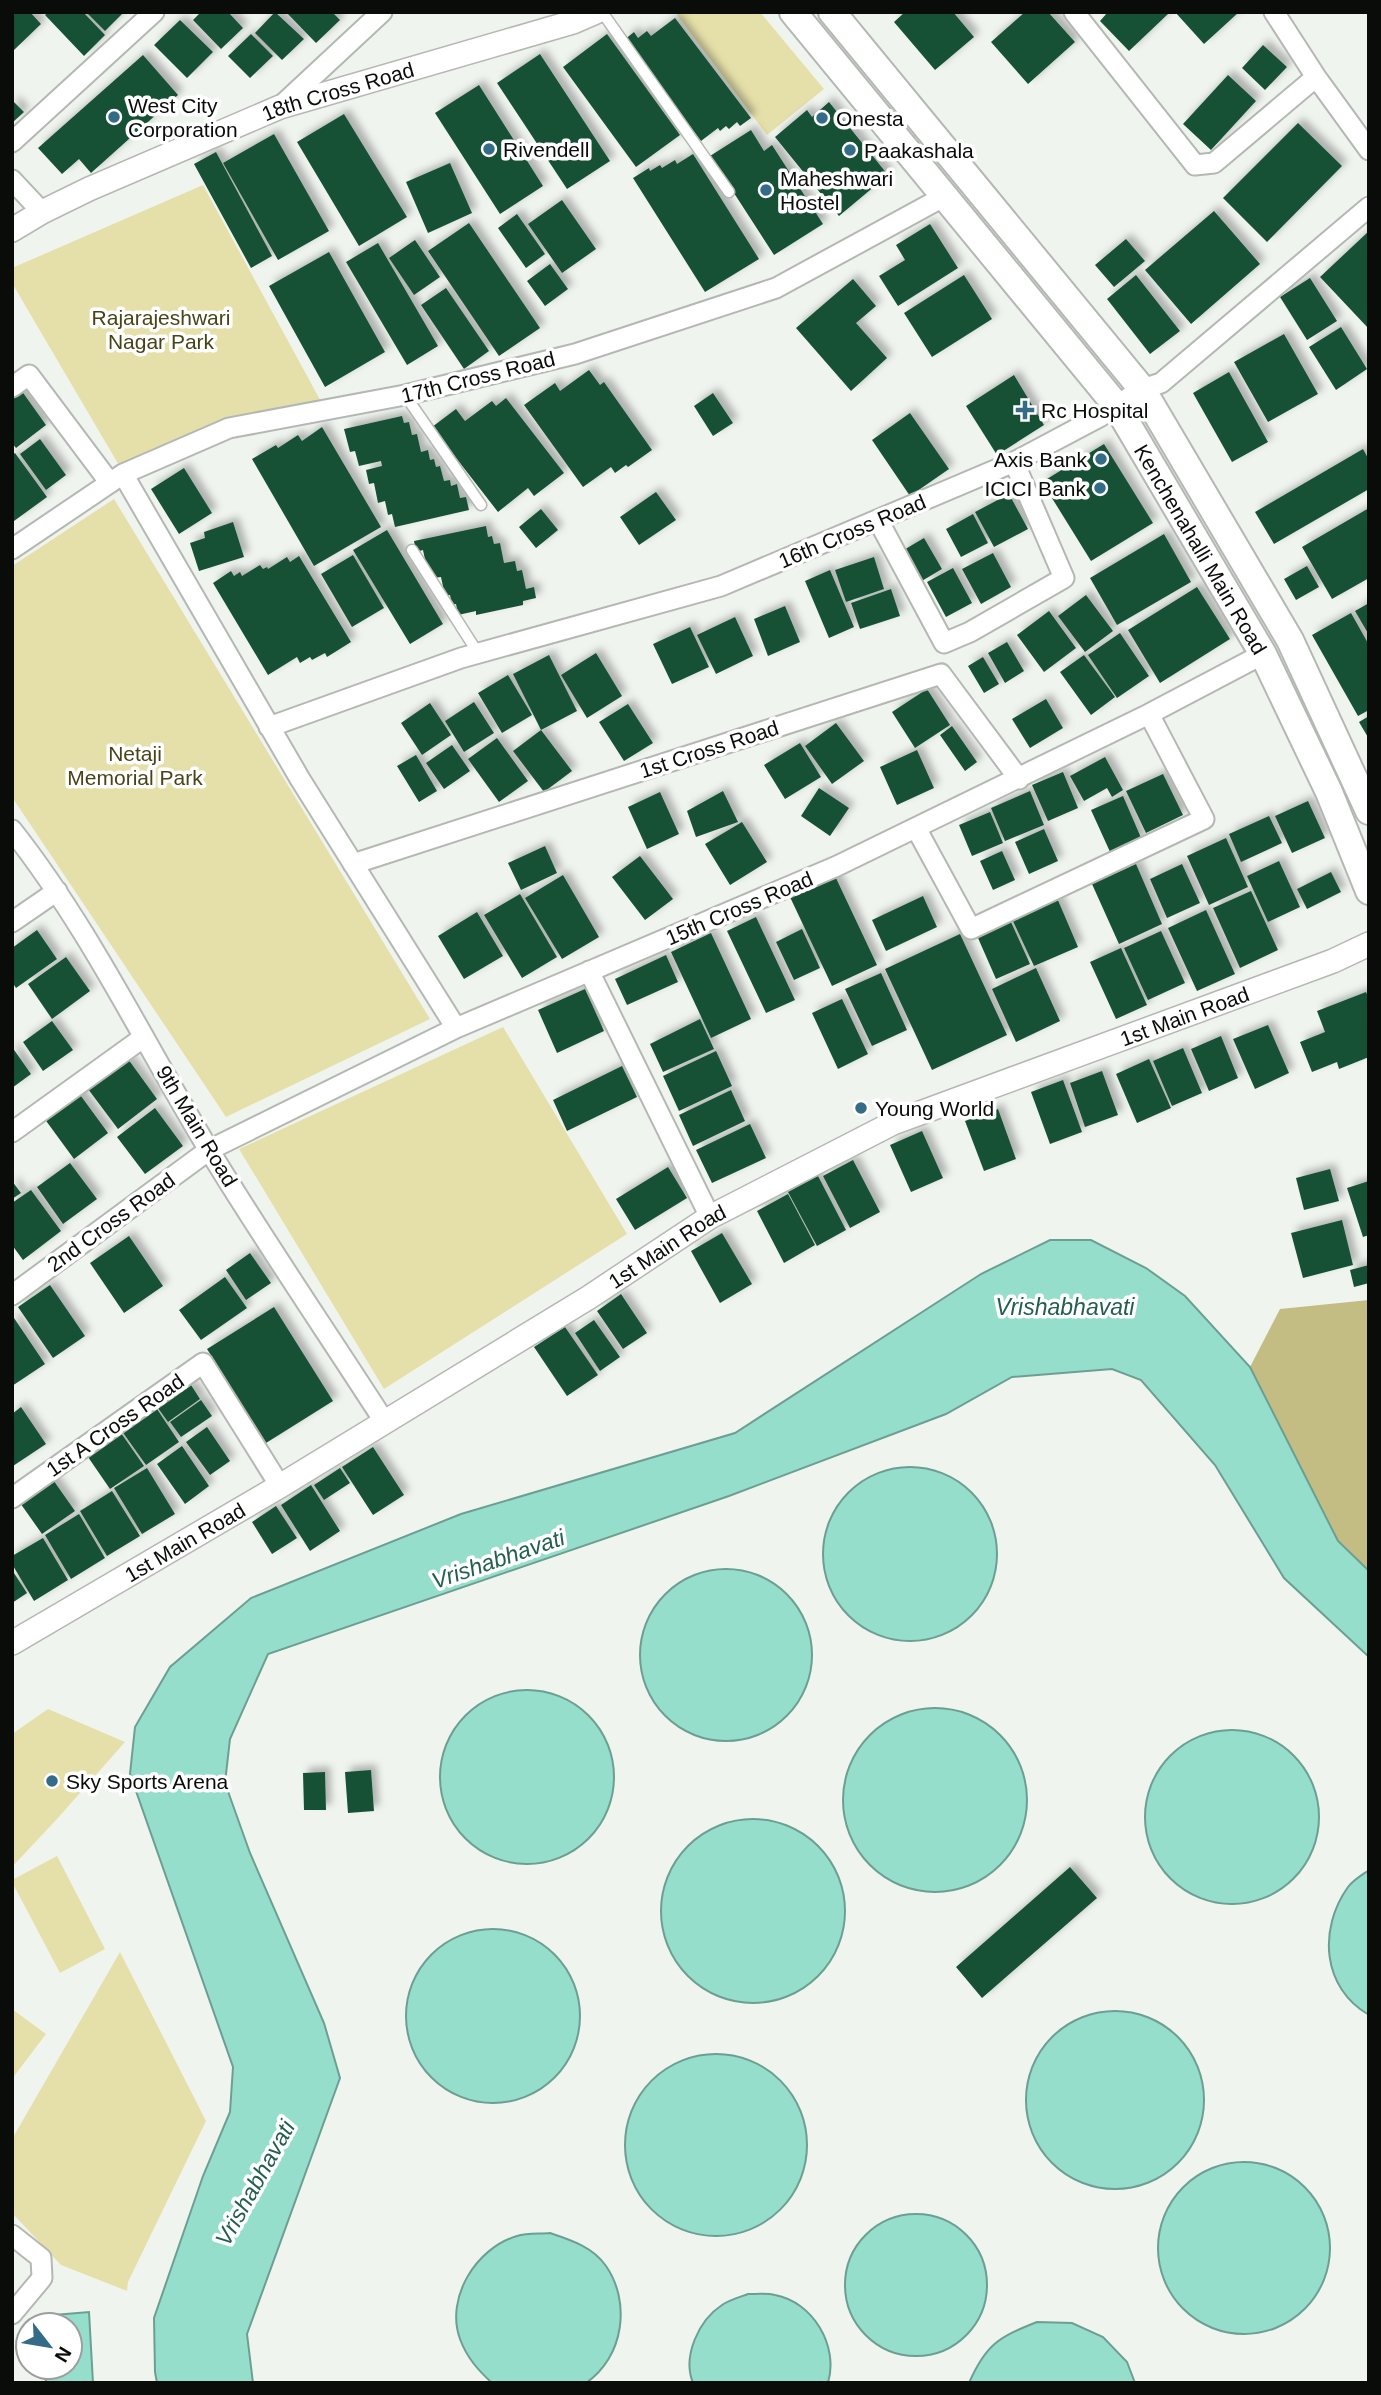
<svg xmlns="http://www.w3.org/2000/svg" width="1381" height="2395" font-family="Arial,sans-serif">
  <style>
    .green { fill: #e5e0a9 }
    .forest { fill: #c3bd84 }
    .water { fill: #96decc; stroke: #6c9f92; stroke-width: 2 }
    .building { fill: #175135; filter: url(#shadow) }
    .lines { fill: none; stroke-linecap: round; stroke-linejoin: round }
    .service-casing { stroke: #b4b8b3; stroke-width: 13 }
    .minor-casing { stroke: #b4b8b3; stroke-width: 23 }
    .tertiary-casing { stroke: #b4b8b3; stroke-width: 26 }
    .secondary-casing { stroke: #b4b8b3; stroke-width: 30 }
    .service { stroke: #fff; stroke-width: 10 }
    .minor { stroke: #fff; stroke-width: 19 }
    .tertiary { stroke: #fff; stroke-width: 23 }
    .secondary { stroke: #fff; stroke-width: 26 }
    .poi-dot { fill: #346b86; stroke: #fff; stroke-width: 2.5 }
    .labels { text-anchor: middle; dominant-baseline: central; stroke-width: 7; stroke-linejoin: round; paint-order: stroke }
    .street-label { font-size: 21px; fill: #0a0c0a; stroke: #fff }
    .poi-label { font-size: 21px; fill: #0a0c0a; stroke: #fff; text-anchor: start }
    .park-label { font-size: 21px; fill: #484417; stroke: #fff }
    .water-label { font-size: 23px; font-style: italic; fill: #245e51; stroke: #fff }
  </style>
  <defs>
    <filter id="shadow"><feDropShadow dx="5.5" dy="-5.5" stdDeviation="3.5" flood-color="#0004"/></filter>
  </defs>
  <rect width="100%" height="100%" fill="#f0f4ef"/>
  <path class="green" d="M675,12H760L824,89L767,135Z
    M203,185L324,407L226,419L120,467L12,283V268Z
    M114,499L430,1019L226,1117L12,797V566Z
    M503,1027L627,1234L384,1389L239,1149Z
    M48,1709L125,1742L57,1819L12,1867V1734Z
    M57,1856L105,1949L60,1973L12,1882V1880Z
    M120,1952L206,2121L128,2282L127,2291L61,2265L12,2213V2139Z
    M12,2009L46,2034L12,2079Z"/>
  <path class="forest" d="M1369,1300V1571L1338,1541L1250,1367L1280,1309Z"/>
  <path class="water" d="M1050,1240H1091L1146,1268L1185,1296L1250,1367L1338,1541L1369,1571V1657L1284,1578L1215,1465L1141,1380L1112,1369L1012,1377L946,1414L729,1496L268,1654L230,1739L225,1783L250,1853L324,2023L340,2078L247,2334L253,2383H157L155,2372L154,2318L203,2176L230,2112L233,2067L130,1774L135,1727L170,1667L251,1598L461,1514L735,1433L981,1274Z
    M823 1554a87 87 0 1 1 174 0a87 87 0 1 1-174 0Z
    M640 1655a86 86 0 1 1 172 0a86 86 0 1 1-172 0Z
    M440 1777a87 87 0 1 1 174 0a87 87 0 1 1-174 0Z
    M843 1800a92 92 0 1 1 184 0a92 92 0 1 1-184 0Z
    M1145 1817a87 87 0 1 1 174 0a87 87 0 1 1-174 0Z
    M661 1911a92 92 0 1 1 184 0a92 92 0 1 1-184 0Z
    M1369,1870V2015C1322,1988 1318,1929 1348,1887C1353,1880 1362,1875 1369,1870Z
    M406 2016a87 87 0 1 1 174 0a87 87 0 1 1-174 0Z
    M1026 2100a89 89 0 1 1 178 0a89 89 0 1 1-178 0Z
    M625 2145a91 91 0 1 1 182 0a91 91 0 1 1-182 0Z
    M1158 2248a86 86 0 1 1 172 0a86 86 0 1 1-172 0Z
    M845 2285a71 71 0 1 1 142 0a71 71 0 1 1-142 0Z
    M550,2233C571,2240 593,2247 606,2266C631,2302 624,2357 586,2383H492C478,2370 467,2358 460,2339C445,2298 476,2248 517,2236C527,2233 540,2234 550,2233Z
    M748,2294C757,2294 767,2293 775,2295C813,2302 839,2346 828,2383H693C682,2356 699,2320 722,2305C729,2300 740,2297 748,2294Z
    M89,2312L93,2383H46L45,2367H70V2325H43L42,2316Z
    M1037,2322L1072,2323L1103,2337L1127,2362L1135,2383H969C986,2344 999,2337 1037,2322Z"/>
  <path class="building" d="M12,12H30L41,24L14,50Z
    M48,12H83L105,35L84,56L45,15Z
    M86,12H124L105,31Z
    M201,12H228L243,28L221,49L193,20Z
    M275,12L304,39L282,60L255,33Z
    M286,12H332L340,20L316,43Z
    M905,12H953L974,37L935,70L894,22Z
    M1025,12H1048L1075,42L1028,84L991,42Z
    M1108,12H1166L1168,14L1129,51L1100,21Z
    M1175,12H1239L1204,44Z
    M675,18L751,118L740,126L737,122L729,129L726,126L720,131L718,128L701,141L624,40L634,32L638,38L647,31L651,36Z
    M180,20L213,52L187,78L154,45Z
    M251,34L273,56L250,78L228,56Z
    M607,34L680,135L636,167L563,67Z
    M1263,45L1287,67L1265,90L1242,68Z
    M540,54L610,161L567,189L497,83Z
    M143,55L178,95L91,173L79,159L62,174L38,148Z
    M1228,75L1256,101L1211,150L1183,124Z
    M479,85L543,186L500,214L435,113Z
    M12,100L24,112L12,123Z
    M829,102L888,175L839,216L775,137L807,110L812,117Z
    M344,114L407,217L359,246L297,142Z
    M1298,123L1342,166L1267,242L1223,198Z
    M751,130L764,151L772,145L823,224L774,255L710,156Z
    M274,134L329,231L278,260L223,163Z
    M216,152L272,256L251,268L194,164Z
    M693,154L759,259L705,292L633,178L649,168L650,171L660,165L662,168L675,160L677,164Z
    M450,163L472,213L428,233L406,182Z
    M562,200L596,249L562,273L528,224Z
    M1214,211L1260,264L1191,324L1145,270Z
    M517,214L545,254L526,268L498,228Z
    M469,223L540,328L499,356L428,251Z
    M930,224L958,268L898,306L879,276L905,260L896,245Z
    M1369,231V329L1320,277Z
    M1126,239L1145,261L1114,287L1095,265Z
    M415,240L440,277L414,295L389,258Z
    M378,243L438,346L407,365L346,262Z
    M329,252L385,352L325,387L269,286Z
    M550,264L568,289L545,306L527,281Z
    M964,275L992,319L932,357L904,313Z
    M1136,275L1180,331L1150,354L1107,299Z
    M1310,278L1337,321L1307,340L1280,297Z
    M853,279L876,306L856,323L887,358L851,391L796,328Z
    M446,288L489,351L464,369L421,305Z
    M1341,327L1367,369L1336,390L1309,347Z
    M1284,334L1318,394L1268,422L1234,362Z
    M589,370L600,385L604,382L652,450L628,467L626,465L615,473L611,467L583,487L524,405L555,383L560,391Z
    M1229,372L1268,442L1232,462L1193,393Z
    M1014,375L1044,425L997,455L966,406Z
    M21,390L46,425L16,448L12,443V397Z
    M713,393L733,423L713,436L694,406Z
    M506,398L564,473L534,496L528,488L498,512L432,427L456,409L465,421L492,401L496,406Z
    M910,413L949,469L910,496L872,440Z
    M402,416L404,423L409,422L412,435L417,434L421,452L428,450L430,460L434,459L436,467L440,466L444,481L450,480L451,486L457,484L460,498L466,497L469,510L395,527L392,514L388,515L385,501L378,503L374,483L369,484L366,470L382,466L381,461L359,466L355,451L350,452L344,429Z
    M322,427L381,527L314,566L252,459L276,445L278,448L298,435L302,441Z
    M40,439L66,475L46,490L20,454Z
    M1104,444L1153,523L1091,561L1042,482Z
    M1363,449L1369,460V489L1274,544L1255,512Z
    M15,453L47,497L14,521L12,518V455Z
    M184,468L212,513L179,534L151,489Z
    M656,492L676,520L639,545L620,517Z
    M1009,494L1028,529L994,547L975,512Z
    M1369,508V578L1332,599L1302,547Z
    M541,509L558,530L536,548L519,527Z
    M973,514L988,543L961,557L946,529Z
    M233,522L244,557L199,571L190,543L205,538L204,532Z
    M486,526L488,537L492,536L494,544L500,543L504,563L515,561L517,571L522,570L526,589L534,587L536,598L523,601V605L476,615V611L458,615L456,604L452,605L450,595L445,596L441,577L433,578L431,568L427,569L423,550L416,552L414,541Z
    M387,530L443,624L410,644L353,550Z
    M1164,534L1191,582L1117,625L1090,578Z
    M924,538L942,569L920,582L902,551Z
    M993,553L1011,587L981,604L962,569Z
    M353,555L384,608L352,627L321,574Z
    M299,556L351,642L327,657L325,653L312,660L310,657L300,663L297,657L268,675L213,583L231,571L234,576L240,572L242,576L260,565L263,569L267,567L268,569L287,557L290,562Z
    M874,557L884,589L846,602L835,570Z
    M1307,566L1319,587L1296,600L1284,579Z
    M953,568L972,603L946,617L927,582Z
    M830,570L854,627L829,638L805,581Z
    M1197,587L1230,639L1160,683L1128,630Z
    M891,589L900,616L860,629L851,603Z
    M1086,595L1113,631L1085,652L1058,616Z
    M1369,603V635L1355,611Z
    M785,606L800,642L768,656L754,619Z
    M1049,611L1076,648L1044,672L1017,635Z
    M1351,613L1369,645V710L1358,716L1312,635Z
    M735,617L753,656L716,674L697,635Z
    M690,627L709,667L672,684L653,644Z
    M1120,633L1149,676L1117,698L1088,655Z
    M1007,642L1024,671L1005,683L988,653Z
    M596,653L622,696L587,718L561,675Z
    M549,655L577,711L541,730L513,674Z
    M1084,655L1115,697L1091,715L1060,672Z
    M983,657L999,684L984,693L968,666Z
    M508,675L532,715L502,733L478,693Z
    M927,689L950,725L915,748L892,712Z
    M1046,699L1063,728L1030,748L1012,719Z
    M474,702L494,733L464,752L445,721Z
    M430,703L451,735L422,755L401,723Z
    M628,704L653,743L624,761L599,722Z
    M1369,716V739L1359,722Z
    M836,723L864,761L832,784L805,746Z
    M952,726L977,762L965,771L940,735Z
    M541,730L572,771L544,792L513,751Z
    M497,738L528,781L499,802L468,759Z
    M800,743L821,777L785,799L764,765Z
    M452,745L470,771L444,789L426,763Z
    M917,750L934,788L897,805L880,767Z
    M416,755L437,791L419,802L397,766Z
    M1105,757L1123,790L1112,797L1107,788L1084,801L1070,776Z
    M1063,772L1078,808L1048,821L1032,785Z
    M1163,774L1183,815L1146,833L1126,791Z
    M819,788L849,808L830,836L801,816Z
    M723,791L738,822L696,837L687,811Z
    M1030,791L1044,825L1005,841L991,808Z
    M660,792L679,834L647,849L628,807Z
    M1123,796L1142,840L1111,854L1091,810Z
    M1308,801L1325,838L1292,853L1275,816Z
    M990,812L1003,843L972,856L959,825Z
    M1269,816L1282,843L1241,862L1229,834Z
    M742,822L767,862L730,885L705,844Z
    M1044,829L1058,861L1029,874L1015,842Z
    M1226,838L1248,887L1209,905L1187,856Z
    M545,846L557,873L521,890L508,863Z
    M1002,851L1015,880L993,890L980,861Z
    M640,856L673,899L645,920L612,877Z
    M1279,861L1300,907L1268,922L1247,876Z
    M1136,864L1162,924L1119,944L1092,884Z
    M1182,864L1200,903L1167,918L1150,879Z
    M1331,872L1341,892L1307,909L1297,889Z
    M563,875L599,937L562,959L525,898Z
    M835,876L877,965L832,986L790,897Z
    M1251,891L1278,950L1240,968L1213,908Z
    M520,894L557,957L522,978L484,915Z
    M923,896L937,927L886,951L872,920Z
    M1057,898L1078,947L1034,966L1012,919Z
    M1206,910L1235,974L1197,991L1168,928Z
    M477,912L503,956L464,979L438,936Z
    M756,917L795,1000L766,1013L727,931Z
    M1011,922L1030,964L996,979L978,938Z
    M802,929L820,968L794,980L776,942Z
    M37,930L57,959L16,988L12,982V948Z
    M1161,931L1185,983L1148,1000L1124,948Z
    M711,933L751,1019L711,1038L671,952Z
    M960,934L1007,1035L932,1070L885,969Z
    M1121,948L1147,1005L1116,1019L1090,962Z
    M666,955L678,982L627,1005L615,979Z
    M66,957L90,991L52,1019L28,984Z
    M1036,968L1060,1021L1016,1042L992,989Z
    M881,973L907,1030L872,1046L845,989Z
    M585,989L604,1031L557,1053L538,1010Z
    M1366,992L1369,999V1057L1339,1069L1337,1062L1312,1072L1300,1042L1325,1032L1317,1011Z
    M842,999L868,1054L838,1069L812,1013Z
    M700,1019L714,1049L663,1072L650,1044Z
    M52,1021L73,1050L43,1071L23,1042Z
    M1268,1025L1289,1073L1255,1089L1233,1039Z
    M1221,1036L1238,1078L1209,1091L1191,1049Z
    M12,1047L31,1074L12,1088Z
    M1183,1048L1202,1093L1172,1106L1153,1061Z
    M716,1051L732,1086L679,1111L663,1076Z
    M128,1059L157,1099L118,1129L88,1089Z
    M1149,1059L1171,1108L1137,1123L1116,1074Z
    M622,1066L637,1097L567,1131L553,1100Z
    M1102,1071L1118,1115L1085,1127L1070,1083Z
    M1063,1080L1082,1132L1050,1144L1031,1092Z
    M731,1090L745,1121L693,1146L679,1115Z
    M78,1092L108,1133L74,1159L44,1118Z
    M155,1108L183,1146L145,1174L117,1137Z
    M998,1109L1016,1159L984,1171L965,1121Z
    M750,1124L766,1158L712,1183L696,1150Z
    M922,1131L943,1178L911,1192L890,1145Z
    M853,1160L880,1212L850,1228L823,1176Z
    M70,1163L97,1199L63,1224L37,1187Z
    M668,1167L687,1198L635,1230L616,1199Z
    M1330,1169L1339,1201L1304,1210L1296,1178Z
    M818,1176L846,1230L817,1246L788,1192Z
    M12,1181L21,1193L12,1199Z
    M1369,1181V1235L1363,1237L1347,1188Z
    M31,1190L61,1231L23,1260L12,1245V1203Z
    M788,1194L815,1245L784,1263L757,1211Z
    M1342,1220L1353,1265L1303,1278L1291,1233Z
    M722,1233L752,1284L720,1303L691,1251Z
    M129,1236L163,1286L124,1313L90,1263Z
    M250,1253L271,1283L246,1300L226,1270Z
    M1369,1265V1283L1354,1287L1350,1270Z
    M225,1277L247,1308L201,1340L179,1310Z
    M50,1285L85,1336L53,1358L18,1307Z
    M621,1294L647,1333L623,1349L597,1311Z
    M274,1307L333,1401L266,1443L207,1349Z
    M14,1318L45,1364L12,1386V1319Z
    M594,1320L620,1357L600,1371L575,1333Z
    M565,1327L598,1375L567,1396L534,1347Z
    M191,1385L200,1399L168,1422L158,1408Z
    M201,1400L212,1416L181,1437L170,1422Z
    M153,1403L179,1442L146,1465L119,1427Z
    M21,1407L46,1444L13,1466L12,1414Z
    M207,1427L230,1461L210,1475L186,1442Z
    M121,1433L144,1466L110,1489L88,1457Z
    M182,1446L209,1486L185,1504L157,1464Z
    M373,1447L404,1495L373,1515L342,1467Z
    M147,1468L175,1514L142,1534L114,1488Z
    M340,1468L350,1483L324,1500L314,1485Z
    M51,1477L75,1511L42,1534L18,1500Z
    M311,1485L340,1531L310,1551L281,1505Z
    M112,1491L140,1536L107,1556L80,1511Z
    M276,1506L297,1538L272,1554L252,1522Z
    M79,1514L105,1558L71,1579L45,1535Z
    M43,1538L68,1580L34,1601L12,1564V1556Z
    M12,1570L27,1593L12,1603Z
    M371,1770L374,1811L348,1813L345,1772Z
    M325,1772L326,1810H304L303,1773Z
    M1070,1867L1097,1898L982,1998L956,1967Z"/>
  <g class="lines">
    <g class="service-casing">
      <path id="service" d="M602,12L729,192
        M405,395L481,505
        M412,550L478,653"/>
    </g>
    <g class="minor-casing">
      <path id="minor" d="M1074,12L1195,165L1214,163L1316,77
        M1274,12L1316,77L1369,150
        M281,106L382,12
        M12,142L154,12
        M12,180L42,212
        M12,387L29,375L110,483
        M123,474L300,779L456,1028
        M878,520L944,643L970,632L1064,578L1014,462
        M12,549L123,474L229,428L405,395L575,354L776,288L945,196
        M269,727L461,658L721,586L1014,462L1101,416L1142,389L1161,383L1369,207
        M916,828L971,929L1204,819L1149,714
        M12,830C90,929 144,1043 209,1150C265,1242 326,1331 384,1421
        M353,864L941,674L1019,779
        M12,922L57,891
        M589,971L710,1217
        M12,1132L144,1037
        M12,1295L209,1150L456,1028L837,866L1149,714L1263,654
        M12,1498L203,1363L280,1486
        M12,2235L41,2258L42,2278L12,2314"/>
    </g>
    <g class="tertiary-casing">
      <g id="tertiary">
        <path id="s1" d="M12,230L42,212L89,189L280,107L573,22L596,12"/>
        <path id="s2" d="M12,1643L280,1486L588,1298L710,1217L893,1123L1333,961L1369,944"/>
      </g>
    </g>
    <g class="secondary-casing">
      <g id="secondary">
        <path id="s3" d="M793,12L1116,405L1263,654L1329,792L1369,891"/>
        <path d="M832,12L1142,389L1290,640L1369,811"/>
      </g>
    </g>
    <use href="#service" class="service"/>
    <use href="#minor" class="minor"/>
    <use href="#tertiary" class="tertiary"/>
    <use href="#secondary" class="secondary"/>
  </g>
  <g class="poi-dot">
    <circle cx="114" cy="117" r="7"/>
    <circle cx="822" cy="118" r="7"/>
    <circle cx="489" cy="149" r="7"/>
    <circle cx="850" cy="150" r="7"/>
    <circle cx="766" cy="190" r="7"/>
    <path d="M1021.5 399.5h7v7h7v7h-7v7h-7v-7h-7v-7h7z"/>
    <circle cx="1101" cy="459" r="7"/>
    <circle cx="1100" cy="488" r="7"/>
    <circle cx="861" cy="1108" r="7"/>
    <circle cx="52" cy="1781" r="7"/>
  </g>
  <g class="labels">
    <g class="street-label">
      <text stroke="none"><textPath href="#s1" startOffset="355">18th Cross Road</textPath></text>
      <text transform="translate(478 377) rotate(-14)">17th Cross Road</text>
      <text transform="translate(852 531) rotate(-23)">16th Cross Road</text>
      <text stroke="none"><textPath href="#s3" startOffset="676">Kenchenahalli Main Road</textPath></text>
      <text transform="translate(709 749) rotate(-18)">1st Cross Road</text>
      <text transform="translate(739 908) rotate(-23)">15th Cross Road</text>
      <text stroke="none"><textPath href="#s2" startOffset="1334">1st Main Road</textPath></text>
      <text transform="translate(197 1126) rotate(59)">9th Main Road</text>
      <text transform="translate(111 1222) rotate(-36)">2nd Cross Road</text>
      <text stroke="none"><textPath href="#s2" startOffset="766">1st Main Road</textPath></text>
      <text transform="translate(115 1425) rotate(-35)">1st A Cross Road</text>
      <text stroke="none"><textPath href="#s2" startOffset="200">1st Main Road</textPath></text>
    </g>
    <g class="poi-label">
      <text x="128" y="105">West City<tspan x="128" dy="24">Corporation</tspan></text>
      <text x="836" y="118">Onesta</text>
      <text x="503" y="149">Rivendell</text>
      <text x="864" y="150">Paakashala</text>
      <text x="780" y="178">Maheshwari<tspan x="780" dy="24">Hostel</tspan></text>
      <text x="1041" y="410">Rc Hospital</text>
      <text x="1087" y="459" text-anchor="end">Axis Bank</text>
      <text x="1086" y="488" text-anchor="end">ICICI Bank</text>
      <text x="875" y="1108">Young World</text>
      <text x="66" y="1781">Sky Sports Arena</text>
    </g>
    <g class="park-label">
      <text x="161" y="317">Rajarajeshwari<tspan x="161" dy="24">Nagar Park</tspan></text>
      <text x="135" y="753">Netaji<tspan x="135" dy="24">Memorial Park</tspan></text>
    </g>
    <g class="water-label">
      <text x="1065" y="1307">Vrishabhavati</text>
      <text transform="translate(498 1559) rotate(-19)">Vrishabhavati</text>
      <text transform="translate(255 2183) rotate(-61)">Vrishabhavati</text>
    </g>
  </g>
  <rect width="1381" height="2395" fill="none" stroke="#0a0c0a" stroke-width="28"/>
  <g transform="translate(49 2346) rotate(121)"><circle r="33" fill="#ffffff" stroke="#9d9e9d" stroke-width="2"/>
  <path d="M0-5L12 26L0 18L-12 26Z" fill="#346b86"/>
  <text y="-10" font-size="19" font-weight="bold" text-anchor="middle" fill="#0a0c0a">N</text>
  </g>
</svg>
